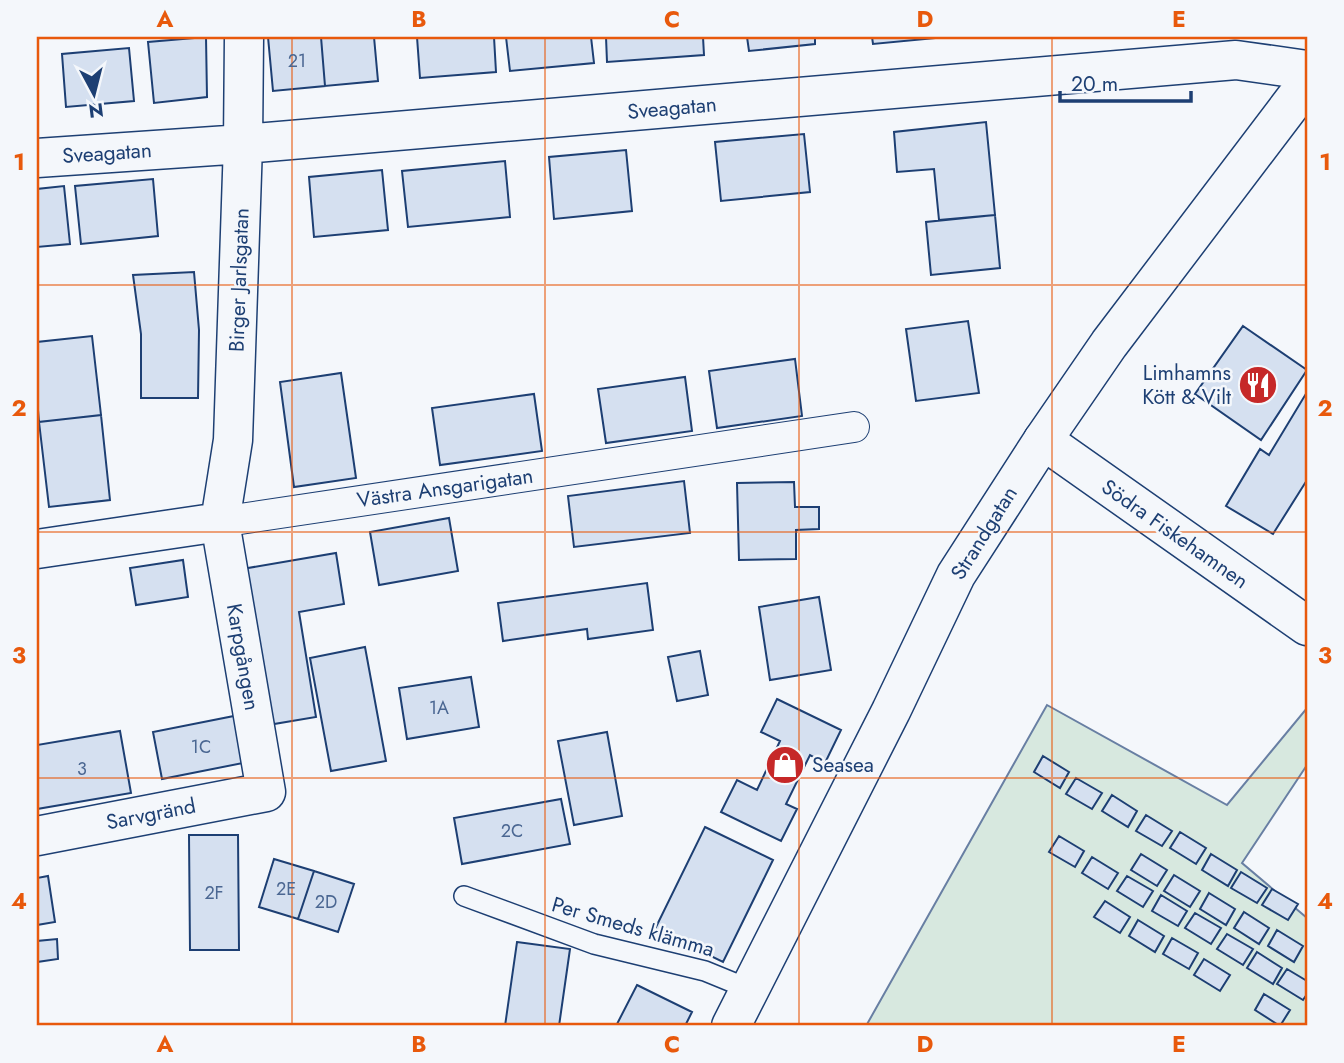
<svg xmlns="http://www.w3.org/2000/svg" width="1344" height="1063" font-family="Jost,sans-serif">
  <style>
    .green { fill: #d7e8df; stroke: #687fa3; stroke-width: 2 }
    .building { fill: #d5e0f0; stroke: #1d3f73; stroke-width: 2 }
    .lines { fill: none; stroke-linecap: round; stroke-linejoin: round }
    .service-casing { stroke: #1d3f73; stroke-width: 22 }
    .pedestrian-casing { stroke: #1d3f73; stroke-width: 32 }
    .minor-casing { stroke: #1d3f73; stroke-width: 41 }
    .tertiary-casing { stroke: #1d3f73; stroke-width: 41 }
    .service { stroke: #f4f7fb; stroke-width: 19 }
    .pedestrian { stroke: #f4f7fb; stroke-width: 30 }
    .minor { stroke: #f4f7fb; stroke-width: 38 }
    .tertiary { stroke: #f4f7fb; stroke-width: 38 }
    .grid { fill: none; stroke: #e8590c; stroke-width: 2; stroke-opacity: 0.55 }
    .labels { text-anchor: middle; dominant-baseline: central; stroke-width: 5; stroke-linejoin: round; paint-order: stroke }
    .number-label { font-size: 18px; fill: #4b6792 }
    .street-label { font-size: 21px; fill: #1d3f73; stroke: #f4f7fb }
    .poi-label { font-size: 21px; fill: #1d3f73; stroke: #f4f7fb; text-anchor: end }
    .neatline { fill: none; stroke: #e8590c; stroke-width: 2.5 }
    .grid-label { font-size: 23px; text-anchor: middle; font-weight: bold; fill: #e8590c }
  </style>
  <rect width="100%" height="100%" fill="#f4f7fb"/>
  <path class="green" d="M1047,705L1227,805L1307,708V765L1242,863L1307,918V1026H866Z"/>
  <path class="building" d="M206,37L207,97L154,103L148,42Z
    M268,37H321L325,86L273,91Z
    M321,37H374L378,81L325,86Z
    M417,37H494L496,72L420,78Z
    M506,37H591L594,63L510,71Z
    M606,37H703L704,55L607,62Z
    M747,37H815V44L749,51Z
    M872,37H946L873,44Z
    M129,48L134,101L66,107L62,54Z
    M986,122L995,215L939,220L934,169L897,172L894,132Z
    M804,134L810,192L721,201L715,142Z
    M626,150L632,211L554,219L549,157Z
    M505,161L510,217L408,227L402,171Z
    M382,170L388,230L314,237L309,177Z
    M153,179L158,236L81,244L75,186Z
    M64,186L70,244L37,247V189Z
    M995,215L1000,268L931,275L926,222Z
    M194,272L199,330L198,398H141V334L133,275Z
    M968,321L979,393L916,401L906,329Z
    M1243,326L1307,370L1261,440L1195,394Z
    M92,336L101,415L39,422L37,398V342Z
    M795,359L802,416L717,428L709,371Z
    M341,373L356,478L294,487L280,382Z
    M685,377L692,431L606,443L598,389Z
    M1307,392V480L1273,534L1226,506L1260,449L1269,455Z
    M534,394L542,451L440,465L432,408Z
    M101,415L110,500L49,507L39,422Z
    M684,481L690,533L574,547L568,496Z
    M794,482L795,507H819V529L796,530V559L739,560L737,483Z
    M449,518L458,571L379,585L370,532Z
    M336,553L344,604L299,612L316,717L268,725L242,569Z
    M183,560L188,597L136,605L130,568Z
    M647,583L653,630L588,639L587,629L503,641L498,603Z
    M819,597L831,670L770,680L759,607Z
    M365,647L386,761L331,771L310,658Z
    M700,651L708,695L677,701L668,657Z
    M471,677L479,727L407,739L399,688Z
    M777,699L841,730L825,763L810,755L786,804L797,809L781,841L721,812L737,780L757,790L780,741L761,732Z
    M239,715L248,762L162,779L153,732Z
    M120,731L131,793L37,809V745Z
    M607,732L622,816L574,825L558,741Z
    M1043,756L1069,772L1060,788L1034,772Z
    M1076,778L1102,793L1092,809L1066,794Z
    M1112,795L1137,811L1128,827L1102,811Z
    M561,799L570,844L462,864L454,818Z
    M1146,815L1172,831L1162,846L1136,831Z
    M705,827L773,860L723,962L655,929Z
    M1180,832L1206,848L1196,864L1170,848Z
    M189,835H238L239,950H190Z
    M1059,836L1084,851L1075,867L1049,852Z
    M1141,854L1167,870L1157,886L1131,870Z
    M1211,854L1237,870L1228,886L1202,870Z
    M1092,857L1118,873L1108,889L1082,873Z
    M274,859L314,871L298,919L259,907Z
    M314,871L354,884L338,932L298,919Z
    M1241,872L1267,888L1257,903L1231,888Z
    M1174,875L1200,891L1190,907L1164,891Z
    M48,876L55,922L37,925V878Z
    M1127,876L1153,891L1143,907L1117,891Z
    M1272,889L1298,904L1288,920L1262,905Z
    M1209,893L1235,909L1226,925L1200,909Z
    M1161,895L1187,911L1178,926L1152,911Z
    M1105,901L1130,917L1120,933L1094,917Z
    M1244,912L1269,928L1259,944L1234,928Z
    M1195,913L1221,928L1211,944L1185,928Z
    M1138,920L1164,936L1155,952L1129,936Z
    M1277,930L1303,946L1294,962L1268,946Z
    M1227,934L1253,949L1243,965L1217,949Z
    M1172,938L1198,953L1189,969L1163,954Z
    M57,939L58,959L37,962V941Z
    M517,942L570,949L559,1026H505Z
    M1257,952L1282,968L1273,984L1247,968Z
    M1204,959L1230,975L1220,991L1194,975Z
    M1287,969L1307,981V994L1303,1000L1277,984Z
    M637,985L692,1012L685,1026H616Z
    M1264,994L1290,1010L1280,1026L1255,1010Z"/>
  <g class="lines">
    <g class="service-casing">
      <path id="service" d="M464,896L594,944L705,971L749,989"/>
    </g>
    <g class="pedestrian-casing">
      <path id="pedestrian" d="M220,522L854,427"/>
    </g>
    <g class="minor-casing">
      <path id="minor" d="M37,158L243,144L1236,60L1307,70
        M1043,440L1307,626
        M37,549L220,522
        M37,836L266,792L220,522L233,440L243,144L244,37"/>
    </g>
    <g class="tertiary-casing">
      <path id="tertiary" d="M731,1026L891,711L956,575L1043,440L1109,344L1307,83"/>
    </g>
    <use href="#service" class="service"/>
    <use href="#pedestrian" class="pedestrian"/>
    <use href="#minor" class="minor"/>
    <use href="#tertiary" class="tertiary"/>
  </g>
  <path class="grid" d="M292,37V1026M545,37V1026M799,37V1026M1052,37V1026M37,285H1307M37,532H1307M37,778H1307"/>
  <defs>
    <g id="restaurant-disc" transform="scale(2.0125)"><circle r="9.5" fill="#c62828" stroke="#f4f7fb"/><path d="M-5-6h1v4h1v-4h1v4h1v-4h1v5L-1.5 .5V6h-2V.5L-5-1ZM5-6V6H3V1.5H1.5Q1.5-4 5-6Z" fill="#fff"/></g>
    <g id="shop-disc" transform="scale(2.0125)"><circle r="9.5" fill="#c62828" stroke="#f4f7fb"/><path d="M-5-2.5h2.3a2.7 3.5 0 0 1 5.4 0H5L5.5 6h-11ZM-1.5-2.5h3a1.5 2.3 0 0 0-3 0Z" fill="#fff"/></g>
  </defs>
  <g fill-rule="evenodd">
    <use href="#restaurant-disc" x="1258" y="385"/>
    <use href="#shop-disc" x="785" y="765"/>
  </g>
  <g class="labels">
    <g class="number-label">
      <text x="297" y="61">21</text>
      <text x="439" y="708">1A</text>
      <text x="201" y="747">1C</text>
      <text x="82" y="769">3</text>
      <text x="512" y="831">2C</text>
      <text x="286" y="889">2E</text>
      <text x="214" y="893">2F</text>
      <text x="326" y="902">2D</text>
    </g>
    <g class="street-label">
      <text transform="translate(672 108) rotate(-5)">Sveagatan</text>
      <text transform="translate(107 153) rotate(-4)">Sveagatan</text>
      <text transform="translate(239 280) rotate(-88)">Birger Jarlsgatan</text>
      <text transform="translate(445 488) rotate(-8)">Västra Ansgarigatan</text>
      <text transform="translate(984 533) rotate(-58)">Strandgatan</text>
      <text transform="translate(1175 534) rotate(35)">Södra Fiskehamnen</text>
      <text transform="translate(243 657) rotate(80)">Karpgången</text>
      <text transform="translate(151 814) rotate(-11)">Sarvgränd</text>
      <text transform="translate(633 927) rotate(16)">Per Smeds klämma</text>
    </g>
    <g class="poi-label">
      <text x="1231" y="373">Limhamns<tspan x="1231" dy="24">Kött &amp; Vilt</tspan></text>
      <text x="812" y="765" text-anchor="start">Seasea</text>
    </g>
  </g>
  <rect width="1344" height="1063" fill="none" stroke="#f4f7fb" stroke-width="77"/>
  <g transform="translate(94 94) rotate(173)" stroke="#f4f7fb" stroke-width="5" paint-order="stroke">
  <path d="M0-5L12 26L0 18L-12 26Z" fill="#1d3f73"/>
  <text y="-10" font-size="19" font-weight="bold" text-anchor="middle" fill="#1d3f73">N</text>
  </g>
  <path d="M1060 91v10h131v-10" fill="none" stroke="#1d3f73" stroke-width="3.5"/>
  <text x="1071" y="91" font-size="21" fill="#1d3f73" stroke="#f4f7fb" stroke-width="5" paint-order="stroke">20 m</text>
  <rect x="38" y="38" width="1268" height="986" class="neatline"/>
  <g class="grid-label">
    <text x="165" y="27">A</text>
    <text x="419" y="27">B</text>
    <text x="672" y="27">C</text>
    <text x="925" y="27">D</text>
    <text x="1179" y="27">E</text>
    <text x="19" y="170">1</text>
    <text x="1325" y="170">1</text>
    <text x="19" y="416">2</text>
    <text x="1325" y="416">2</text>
    <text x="19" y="663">3</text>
    <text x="1325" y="663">3</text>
    <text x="19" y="909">4</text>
    <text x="1325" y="909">4</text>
    <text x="165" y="1052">A</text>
    <text x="419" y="1052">B</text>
    <text x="672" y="1052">C</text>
    <text x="925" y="1052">D</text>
    <text x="1179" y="1052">E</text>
  </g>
</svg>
